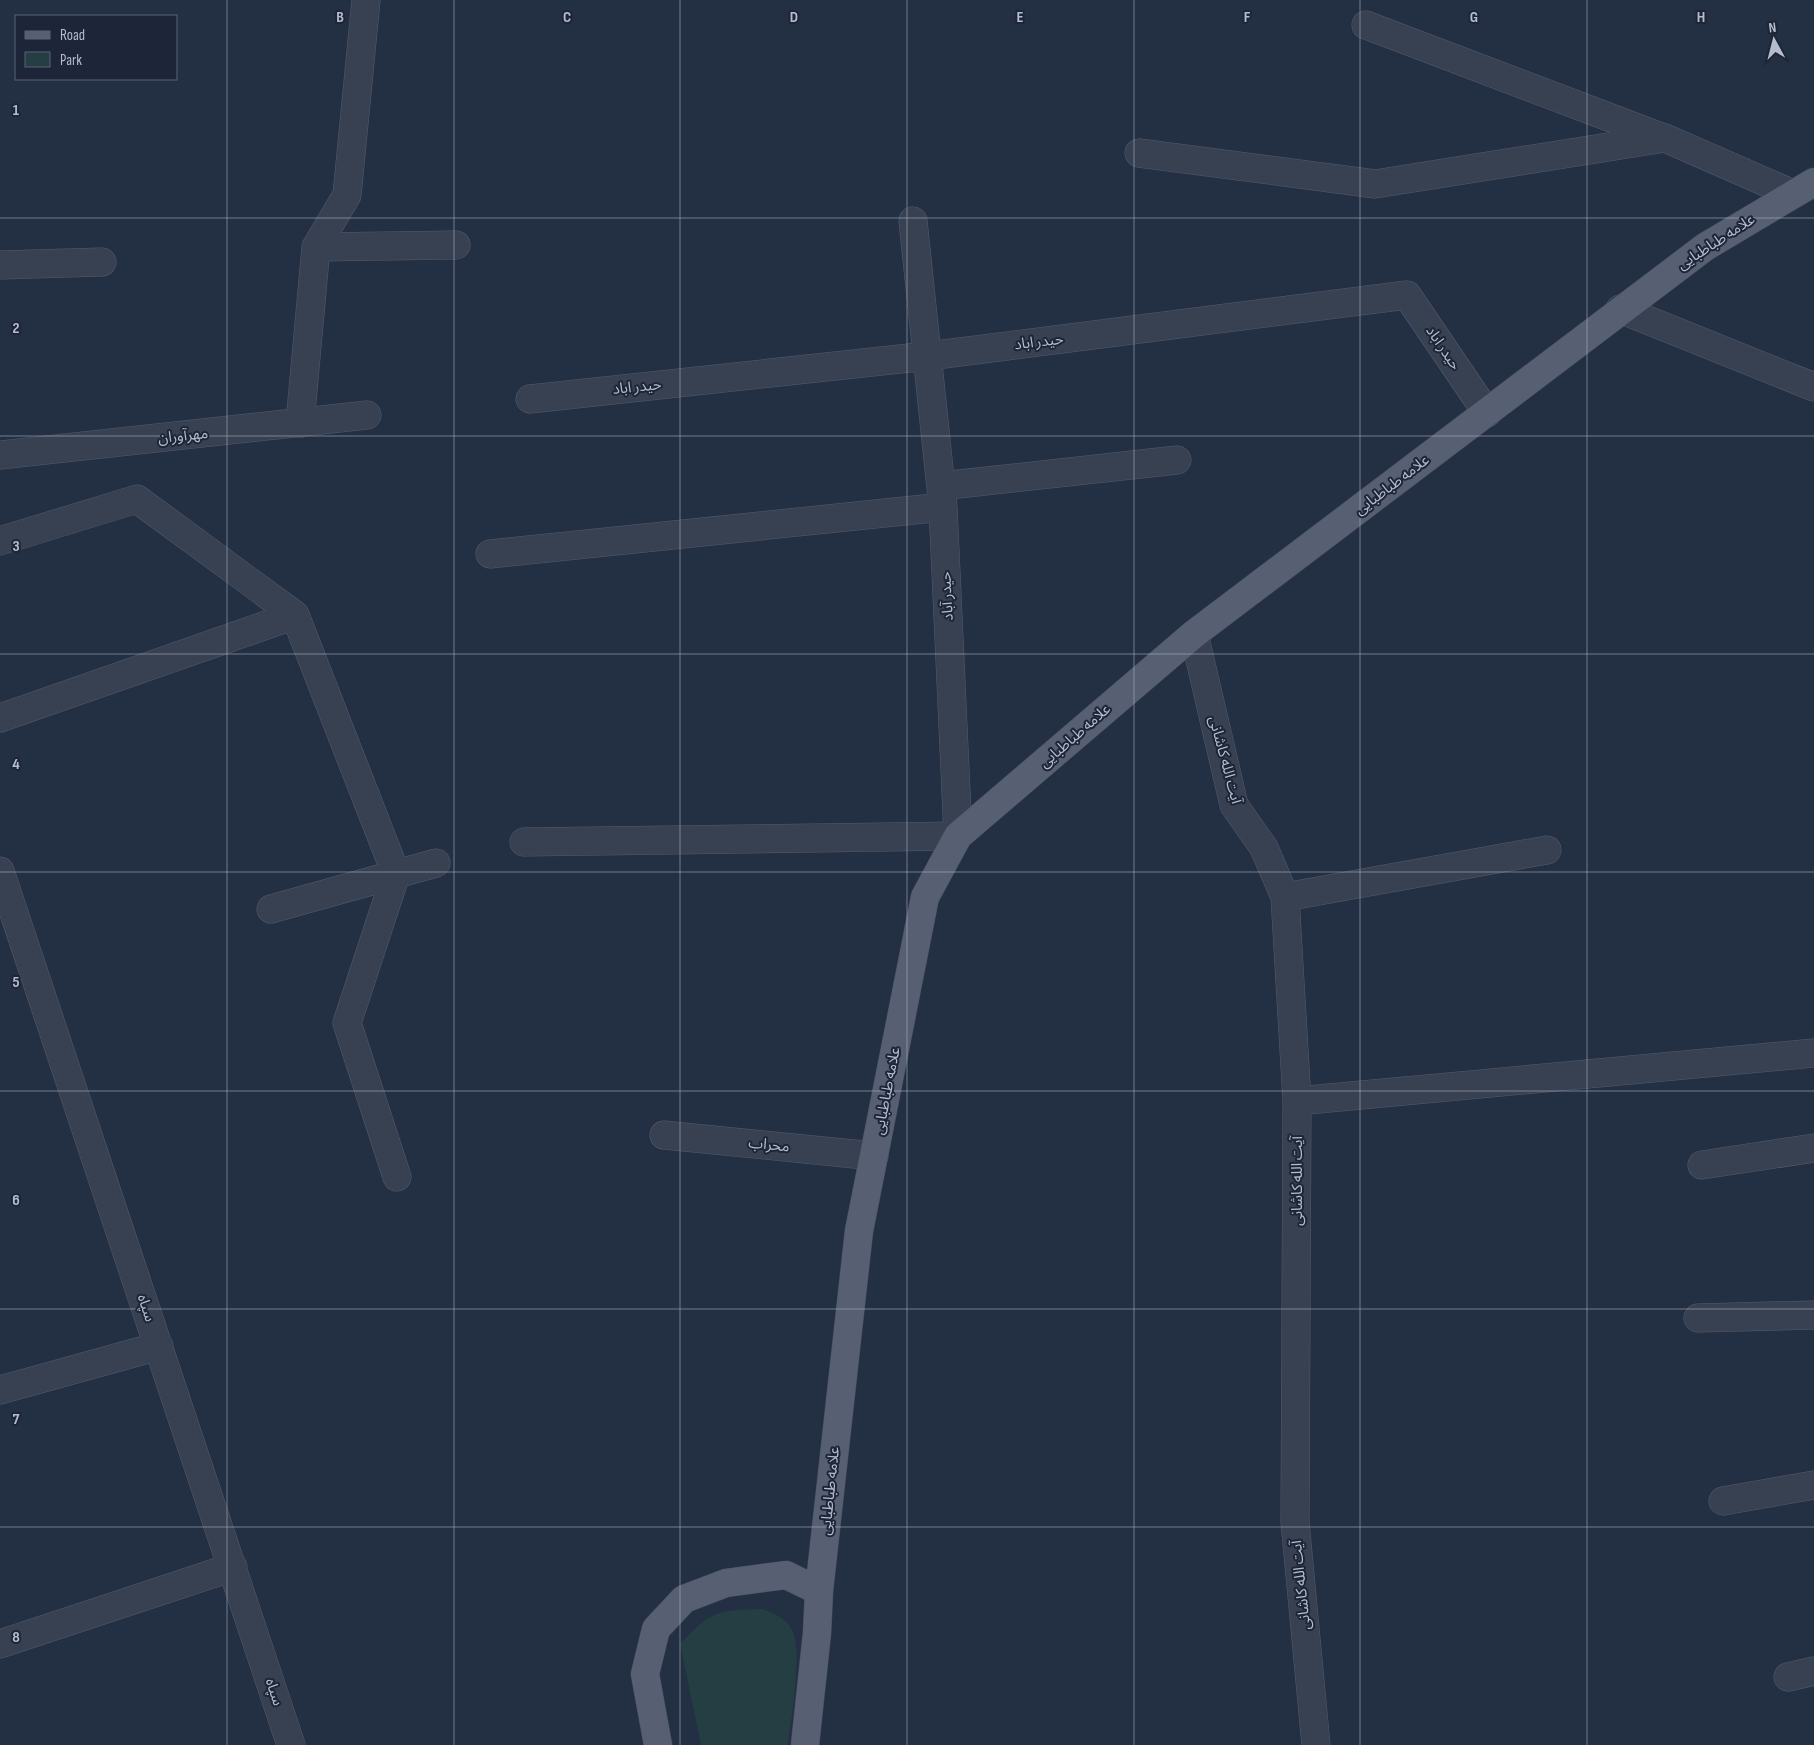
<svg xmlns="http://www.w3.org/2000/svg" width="1814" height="1745" font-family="'Sofia Sans Condensed','Noto Sans Arabic',sans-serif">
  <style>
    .green { fill: #253e44 }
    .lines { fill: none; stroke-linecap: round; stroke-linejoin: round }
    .minor-casing { stroke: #535c6d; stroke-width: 29 }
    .major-casing { stroke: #424a5c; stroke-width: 29 }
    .minor { stroke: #384152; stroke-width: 28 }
    .major { stroke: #566072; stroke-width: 28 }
    .grid { fill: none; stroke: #b5bccc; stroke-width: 1; stroke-opacity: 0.55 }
    .labels { text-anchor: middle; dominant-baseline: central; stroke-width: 4; stroke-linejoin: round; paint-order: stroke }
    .street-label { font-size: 15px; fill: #b5bccc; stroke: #1d2638 }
    .grid-label { font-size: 16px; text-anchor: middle; font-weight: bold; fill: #b5bccc; stroke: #1d2638; stroke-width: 4; stroke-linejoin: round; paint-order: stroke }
  </style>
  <rect width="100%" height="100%" fill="#232f43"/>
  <path class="green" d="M762,1609C774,1613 786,1618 792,1630C803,1650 791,1720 788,1745H701L680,1644C710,1611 718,1610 762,1609Z"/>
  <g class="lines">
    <g class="minor-casing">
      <path id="minor" d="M1366,25L1664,138
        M1139,153L1375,184L1665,138L1793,194
        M316,247L456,245
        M0,265L102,262
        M1620,309L1814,387
        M530,399L928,356L1407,295L1487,413
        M300,423L316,247L347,195L366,0
        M0,455L367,415
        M941,486L1177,460
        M0,541L137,499L295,615L396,874L347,1023L397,1177
        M490,554L943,507
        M1194,634L1234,805L1264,848L1285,897L1297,1101L1295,1522L1316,1745
        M0,718L295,615
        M524,842L958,836L943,507L913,221
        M0,871L291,1745
        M1285,897L1547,850
        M271,909L436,863
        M1297,1101L1814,1053
        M664,1135L874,1156
        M1702,1165L1814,1148
        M1698,1318L1814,1315
        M0,1390L159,1346
        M1723,1501L1814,1485
        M0,1644L233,1567
        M1788,1677L1814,1671"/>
    </g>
    <g class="major-casing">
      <path id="major" d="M819,1591L859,1231L925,897L958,836L1194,634L1705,247L1814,182
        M658,1745L645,1674L656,1629L684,1599L726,1583L786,1575L819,1591L817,1633L805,1745"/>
    </g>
    <use href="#minor" class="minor"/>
    <use href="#major" class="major"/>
  </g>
  <path class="grid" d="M227,0V1745M454,0V1745M680,0V1745M907,0V1745M1134,0V1745M1360,0V1745M1587,0V1745M0,218H1814M0,436H1814M0,654H1814M0,872H1814M0,1091H1814M0,1309H1814M0,1527H1814"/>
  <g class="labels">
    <g class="street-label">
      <text transform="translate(1716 242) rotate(-33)">علامه طباطبایی</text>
      <text transform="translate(1039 342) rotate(-7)">حیدر اباد</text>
      <text transform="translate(1443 348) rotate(56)">حیدر اباد</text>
      <text transform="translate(637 387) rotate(-6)">حیدر اباد</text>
      <text transform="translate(183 436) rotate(-6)">مهرآوران</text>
      <text transform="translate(1392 485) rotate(-37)">علامه طباطبایی</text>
      <text transform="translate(947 596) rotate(-93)">حیدر آباد</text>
      <text transform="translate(1075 736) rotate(-41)">علامه طباطبایی</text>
      <text transform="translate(1225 760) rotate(75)">آیت الله کاشانی</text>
      <text transform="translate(887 1091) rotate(-79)">علامه طباطبایی</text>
      <text transform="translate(769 1145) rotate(6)">محراب</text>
      <text transform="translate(1297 1181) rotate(-90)">آیت الله کاشانی</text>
      <text transform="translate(146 1308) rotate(72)">سپاه</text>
      <text transform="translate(830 1491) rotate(-84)">علامه طباطبایی</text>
      <text transform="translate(1301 1585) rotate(-96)">آیت الله کاشانی</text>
      <text transform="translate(274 1692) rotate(72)">سپاه</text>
    </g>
  </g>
  <g class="grid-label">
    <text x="340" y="22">B</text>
    <text x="567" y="22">C</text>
    <text x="794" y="22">D</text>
    <text x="1020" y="22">E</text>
    <text x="1247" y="22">F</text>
    <text x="1474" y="22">G</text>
    <text x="1701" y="22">H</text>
    <text x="16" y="115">1</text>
    <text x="16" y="333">2</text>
    <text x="16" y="551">3</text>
    <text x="16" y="769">4</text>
    <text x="16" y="987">5</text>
    <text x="16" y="1205">6</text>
    <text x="16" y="1424">7</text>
    <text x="16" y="1642">8</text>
  </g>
  <rect x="15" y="15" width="162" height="65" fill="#1d2638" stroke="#5a6273"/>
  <rect x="25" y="31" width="25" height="8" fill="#566072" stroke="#5a6273"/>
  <text x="60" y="40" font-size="15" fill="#b5bccc">Road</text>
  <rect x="25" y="52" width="25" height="15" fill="#253e44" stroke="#5a6273"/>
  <text x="60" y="65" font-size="15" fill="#b5bccc">Park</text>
  <g transform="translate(1774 40) rotate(353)" stroke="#1d2638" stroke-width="4" paint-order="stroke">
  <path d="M0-4L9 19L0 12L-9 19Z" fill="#b5bccc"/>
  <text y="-8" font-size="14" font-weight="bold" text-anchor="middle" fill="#b5bccc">N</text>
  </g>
</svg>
